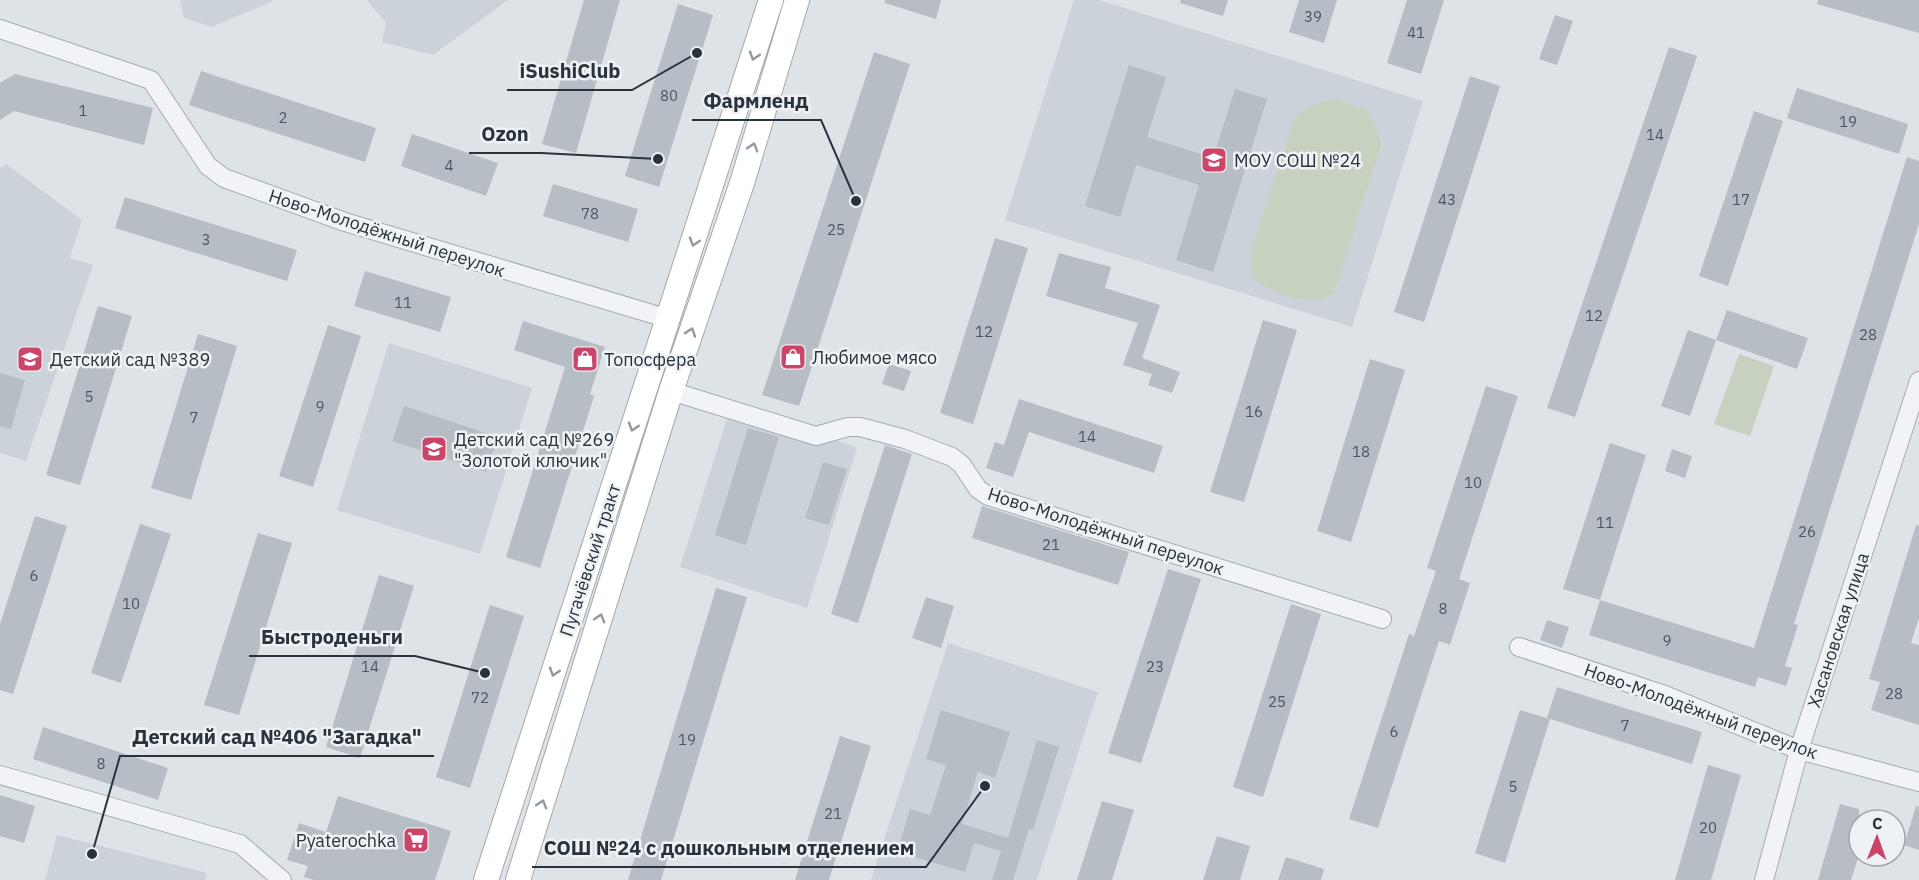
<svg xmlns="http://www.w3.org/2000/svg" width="1919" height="880" font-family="'IBM Plex Sans',sans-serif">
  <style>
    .built { fill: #ccd2d9 }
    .green { fill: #c6d1c0 }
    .building { fill: #b6bdc4 }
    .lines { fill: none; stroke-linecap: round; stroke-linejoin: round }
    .minor-casing { stroke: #a4abb2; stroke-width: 20 }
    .major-casing { stroke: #9ea9b3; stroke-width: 26 }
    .minor { stroke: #f1f3f6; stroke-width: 18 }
    .major { stroke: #fff; stroke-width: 24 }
    .oneway { stroke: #94999e }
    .labels { text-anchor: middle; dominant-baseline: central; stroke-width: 5; stroke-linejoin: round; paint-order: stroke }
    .number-label { font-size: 15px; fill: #4c5660 }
    .poi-label { font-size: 18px; fill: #28333e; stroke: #eef2f5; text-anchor: start }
    .street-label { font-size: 18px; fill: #28333e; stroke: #eef2f5 }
    .leader { fill: none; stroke: #28333e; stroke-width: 2 }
    .callout-dot { fill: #28333e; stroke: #eef2f5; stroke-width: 2 }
    .callout-label { font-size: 20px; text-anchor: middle; font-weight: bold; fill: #28333e; stroke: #eef2f5; stroke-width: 5; stroke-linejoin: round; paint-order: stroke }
  </style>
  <rect width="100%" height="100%" fill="#dee3e8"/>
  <path class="built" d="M180,0H275L212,27L184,18Z
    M367,0H508L433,55L382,42L386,23Z
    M1074,0H1099L1423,101L1352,327L1005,220Z
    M6,164L82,220L70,258L93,265L26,461L0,453V168Z
    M389,343L532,388L480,554L337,510Z
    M732,403L857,448L807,608L680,567Z
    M948,643L1098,692L1037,880H871Z
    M57,835L207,873L205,880H45Z"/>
  <path class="green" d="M1336,100L1366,110L1376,127L1381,145L1334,293C1309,309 1275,294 1253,278L1250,254L1295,118C1308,105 1318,101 1336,100Z
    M1739,354L1774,366L1750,436L1714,424Z"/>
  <path class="building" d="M584,0H620L576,153L542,144Z
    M885,0H941L936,19L885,3Z
    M1181,0H1228L1223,16L1180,3Z
    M1299,0H1337L1324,43L1289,32Z
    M1407,0H1444L1421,74L1387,63Z
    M1818,0H1919V33L1817,4Z
    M678,4L713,15L659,187L625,176Z
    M1555,15L1573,21L1557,65L1539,59Z
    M1669,47L1697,56L1575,417L1547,408Z
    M874,52L910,64L799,406L762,395Z
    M1129,65L1166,77L1147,137L1213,158L1235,89L1267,99L1213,272L1176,260L1199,185L1136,165L1120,217L1085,206Z
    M201,71L376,128L365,162L189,105Z
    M15,74L153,108L144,145L14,111L0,120V83Z
    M1470,76L1500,86L1424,322L1394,312Z
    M1797,88L1908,124L1899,154L1787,118Z
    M1754,111L1783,121L1728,286L1699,276Z
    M412,134L498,163L486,196L401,166Z
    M1907,157L1919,161V224L1794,624L1798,625L1785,666L1792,668L1786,686L1758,677L1755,687L1589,635L1600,600L1754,648Z
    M553,184L638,209L628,242L543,216Z
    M125,197L297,250L287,281L115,228Z
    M995,238L1028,248L973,424L940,413Z
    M1059,253L1111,267L1105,288L1160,305L1142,358L1180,372L1172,393L1148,385L1152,374L1123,365L1138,323L1046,296Z
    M365,271L451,297L440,332L354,306Z
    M98,306L132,316L80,485L46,475Z
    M1727,310L1808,338L1797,369L1716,340Z
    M1263,320L1297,330L1244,502L1210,492Z
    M523,321L605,347L590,394L594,396L540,568L506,557L565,367L514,350Z
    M328,325L361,336L313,487L279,476Z
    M1688,330L1716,340L1690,416L1661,406Z
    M198,334L237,346L191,500L151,488Z
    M1370,359L1405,370L1351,542L1317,531Z
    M889,364L911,371L904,391L882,384Z
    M0,373L25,380L11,429L0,426Z
    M1486,386L1518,396L1459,579L1470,583L1450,645L1439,641L1378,828L1349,819L1409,634L1414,636L1436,571L1427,568Z
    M1019,399L1163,446L1154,473L1029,432L1013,477L986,468L995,442L1004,445Z
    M404,406L498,437L486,472L392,441Z
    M748,428L779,437L746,545L715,535Z
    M1610,443L1646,455L1600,600L1563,589Z
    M885,445L912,454L858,623L831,614Z
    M1672,449L1692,456L1685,478L1665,471Z
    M823,462L847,469L829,525L805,518Z
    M982,506L1129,552L1118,585L972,538Z
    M35,516L67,526L13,694L0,690V624Z
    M140,524L171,534L121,683L91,673Z
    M1916,525L1919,526V618L1911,643L1919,645V725L1871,710L1880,682L1869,679Z
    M258,533L292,543L239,715L204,705Z
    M1168,569L1201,579L1141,763L1108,753Z
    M379,575L414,586L360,758L326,747Z
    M716,588L747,597L661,880H628Z
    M926,597L954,606L941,648L912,638Z
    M1291,604L1321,614L1263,797L1233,787Z
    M490,605L524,616L470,788L436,777Z
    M1547,620L1569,627L1562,648L1540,640Z
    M1557,687L1702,732L1692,764L1547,718Z
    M941,710L1010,732L995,778L978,772L962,824L1008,838L1037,740L1059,747L1033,830L1029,829L1013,880H992L1001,851L974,843L965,872L897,852L910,809L930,815L946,765L926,759Z
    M1520,710L1550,719L1505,863L1475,853Z
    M43,727L168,768L158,800L33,759Z
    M840,736L871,746L829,880H795Z
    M1708,765L1741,775L1711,880H1675Z
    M0,795L35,806L24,843L0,836Z
    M338,796L451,831L435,880H314L304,877L308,866L287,860L299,823L326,832Z
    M1102,801L1134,810L1112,880H1077Z
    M1840,804L1859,809V855L1851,880H1818Z
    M1916,806L1919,807V850L1904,845Z
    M1217,836L1250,846L1240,880H1203Z
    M1286,857L1324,869L1321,880H1278Z"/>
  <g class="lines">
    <g class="minor-casing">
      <path id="minor" d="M0,29L151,80L208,166L224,178L345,222L669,319
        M671,391L816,436L848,427H860L905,439L952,457L962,465L978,489L988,496L1382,619
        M1519,647L1665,695L1799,750L1919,782
        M0,775L240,844L282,880
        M1764,880L1799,750L1919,381"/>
    </g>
    <g class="major-casing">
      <path id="major" d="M486,880L771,0
        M518,880L671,391L742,183L797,0"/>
    </g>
    <use href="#minor" class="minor"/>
    <use href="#major" class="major"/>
  </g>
  <defs><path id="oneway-chevron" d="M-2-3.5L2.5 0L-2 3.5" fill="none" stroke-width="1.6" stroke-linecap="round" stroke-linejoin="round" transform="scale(1.5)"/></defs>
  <g class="oneway">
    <use href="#oneway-chevron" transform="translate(754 56) rotate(108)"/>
    <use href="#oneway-chevron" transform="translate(753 147) rotate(-73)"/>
    <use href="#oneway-chevron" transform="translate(694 242) rotate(108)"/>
    <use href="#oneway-chevron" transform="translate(691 332) rotate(-71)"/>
    <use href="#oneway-chevron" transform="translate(633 427) rotate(108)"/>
    <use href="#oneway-chevron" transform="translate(600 618) rotate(-73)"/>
    <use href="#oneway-chevron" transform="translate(554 672) rotate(108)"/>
    <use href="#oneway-chevron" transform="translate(542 804) rotate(-73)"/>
  </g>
  <defs>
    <g id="school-square" transform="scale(1.35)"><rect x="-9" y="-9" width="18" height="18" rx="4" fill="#cb4569" stroke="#eef2f5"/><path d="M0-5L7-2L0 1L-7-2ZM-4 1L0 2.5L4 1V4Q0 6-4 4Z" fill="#fff"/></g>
    <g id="shop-square" transform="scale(1.35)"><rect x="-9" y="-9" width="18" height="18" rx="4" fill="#cb4569" stroke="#eef2f5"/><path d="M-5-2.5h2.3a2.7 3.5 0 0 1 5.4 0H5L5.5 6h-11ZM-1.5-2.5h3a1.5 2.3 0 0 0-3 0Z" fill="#fff"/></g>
    <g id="supermarket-square" transform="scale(1.35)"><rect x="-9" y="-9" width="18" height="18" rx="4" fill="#cb4569" stroke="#eef2f5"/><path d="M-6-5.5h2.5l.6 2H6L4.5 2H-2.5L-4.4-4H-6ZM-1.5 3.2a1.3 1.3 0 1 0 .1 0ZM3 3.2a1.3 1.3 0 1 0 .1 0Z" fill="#fff"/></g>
  </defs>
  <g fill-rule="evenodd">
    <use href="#school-square" x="1214" y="160"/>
    <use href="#shop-square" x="793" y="357"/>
    <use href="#school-square" x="30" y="359"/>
    <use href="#shop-square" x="585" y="359"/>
    <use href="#school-square" x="434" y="449"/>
    <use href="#supermarket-square" x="416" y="840"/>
  </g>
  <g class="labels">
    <g class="number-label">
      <text x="1313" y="16">39</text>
      <text x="1416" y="32">41</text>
      <text x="669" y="95">80</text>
      <text x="83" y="110">1</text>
      <text x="283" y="117">2</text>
      <text x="1848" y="121">19</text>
      <text x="1655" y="134">14</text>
      <text x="449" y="165">4</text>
      <text x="1447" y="199">43</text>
      <text x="1741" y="199">17</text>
      <text x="590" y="213">78</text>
      <text x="836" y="229">25</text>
      <text x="206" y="239">3</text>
      <text x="403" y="302">11</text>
      <text x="1594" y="315">12</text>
      <text x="984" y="331">12</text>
      <text x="1868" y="334">28</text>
      <text x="89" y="396">5</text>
      <text x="320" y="406">9</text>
      <text x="1254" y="411">16</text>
      <text x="194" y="417">7</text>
      <text x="1087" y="436">14</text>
      <text x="1361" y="451">18</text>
      <text x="1473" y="482">10</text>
      <text x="1605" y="522">11</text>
      <text x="1807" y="531">26</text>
      <text x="1051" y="544">21</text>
      <text x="34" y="575">6</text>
      <text x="131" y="603">10</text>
      <text x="1443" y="608">8</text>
      <text x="1667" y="640">9</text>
      <text x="370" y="666">14</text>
      <text x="1155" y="666">23</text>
      <text x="1894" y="693">28</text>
      <text x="480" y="697">72</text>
      <text x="1277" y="701">25</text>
      <text x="1625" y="725">7</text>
      <text x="1394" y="731">6</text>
      <text x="687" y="739">19</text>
      <text x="101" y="763">8</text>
      <text x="1513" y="786">5</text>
      <text x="833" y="813">21</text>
      <text x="1708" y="827">20</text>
    </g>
    <g class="poi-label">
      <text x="1234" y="160">МОУ СОШ №24</text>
      <text x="812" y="357">Любимое мясо</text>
      <text x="50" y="359">Детский сад №389</text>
      <text x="604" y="359">Топосфера</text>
      <text x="454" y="439">Детский сад №269<tspan x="454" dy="21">"Золотой ключик"</tspan></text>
      <text x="396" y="840" text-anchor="end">Pyaterochka</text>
    </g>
    <g class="street-label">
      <text transform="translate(387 233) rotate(18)">Ново-Молодёжный переулок</text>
      <text transform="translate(1106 531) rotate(18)">Ново-Молодёжный переулок</text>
      <text transform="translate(590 560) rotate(-72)">Пугачёвский тракт</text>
      <text transform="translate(1838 630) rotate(-72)">Хасановская улица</text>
      <text transform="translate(1701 711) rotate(20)">Ново-Молодёжный переулок</text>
    </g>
  </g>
  <path class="leader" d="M697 53L632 90H507M856 201L821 120H692M658 159L541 153H469M485 673L415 656H249M92 854L120 756H434M985 786L926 867H532"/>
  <g class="callout-dot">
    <circle cx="697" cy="53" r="6"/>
    <circle cx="856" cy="201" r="6"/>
    <circle cx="658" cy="159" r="6"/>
    <circle cx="485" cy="673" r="6"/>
    <circle cx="92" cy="854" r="6"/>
    <circle cx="985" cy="786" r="6"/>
  </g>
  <g class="callout-label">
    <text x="570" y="78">iSushiClub</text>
    <text x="756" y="108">Фармленд</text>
    <text x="505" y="141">Ozon</text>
    <text x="332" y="644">Быстроденьги</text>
    <text x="277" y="744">Детский сад №406 "Загадка"</text>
    <text x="729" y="855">СОШ №24 с дошкольным отделением</text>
  </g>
  <g transform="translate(1877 838) rotate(1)"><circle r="28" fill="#eef2f5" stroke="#9fa6ac" stroke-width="1.5"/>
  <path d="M0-4.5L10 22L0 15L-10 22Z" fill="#cb4569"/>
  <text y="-9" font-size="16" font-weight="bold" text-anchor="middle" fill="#28333e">С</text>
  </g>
</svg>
